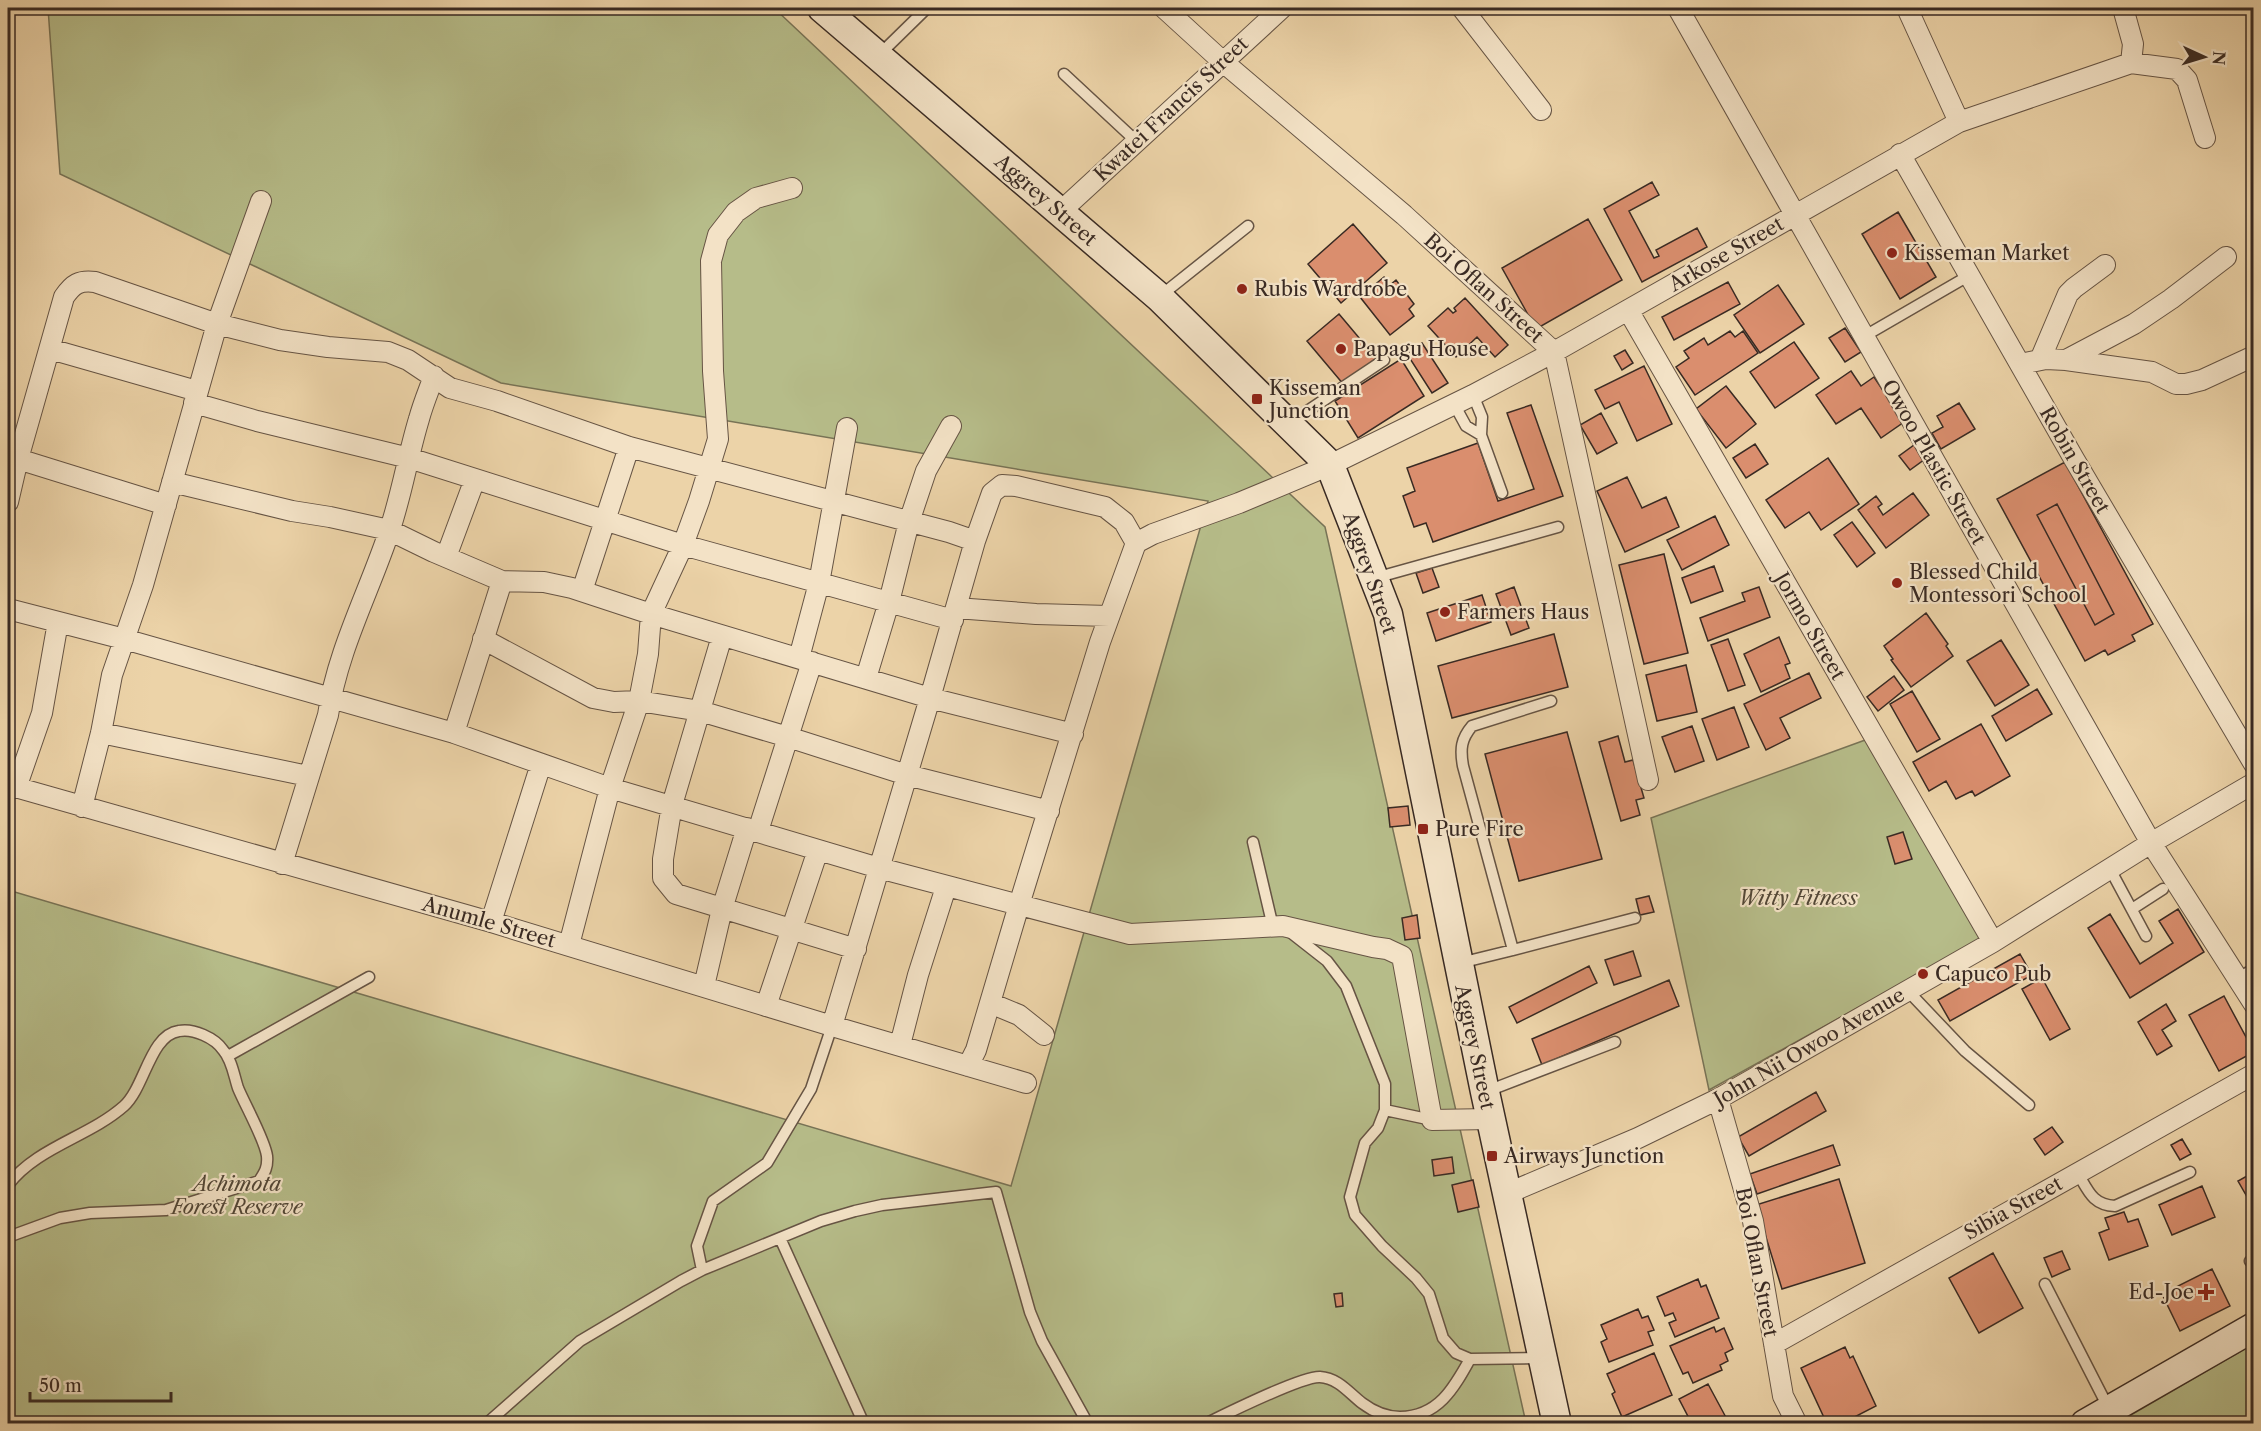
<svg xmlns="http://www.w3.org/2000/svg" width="2261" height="1431" font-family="'Libre Caslon Text',serif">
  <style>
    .green { fill: #b6bc89; stroke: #787356; stroke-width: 1.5 }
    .building { fill: #da8e6e; stroke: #392a23; stroke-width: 1.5; fill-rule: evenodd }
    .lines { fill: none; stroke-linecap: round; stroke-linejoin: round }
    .lane-casing { stroke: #665444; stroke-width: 13 }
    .street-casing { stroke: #665444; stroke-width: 22 }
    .secondary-casing { stroke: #392a23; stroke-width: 31 }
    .lane { stroke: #f3e2c6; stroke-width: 10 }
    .street { stroke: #f3e2c6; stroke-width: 20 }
    .secondary { stroke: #f3e2c6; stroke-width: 28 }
    .poi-dot { fill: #8f2418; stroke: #f3e2c6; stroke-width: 2 }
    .labels { text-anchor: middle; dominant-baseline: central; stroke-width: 4.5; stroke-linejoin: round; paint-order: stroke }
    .street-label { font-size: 20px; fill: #392a23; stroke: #f3e2c6 }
    .poi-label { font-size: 20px; fill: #392a23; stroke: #f3e2c6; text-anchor: start }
    .park-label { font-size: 20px; font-style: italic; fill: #524737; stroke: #f3e2c6 }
  </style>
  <rect width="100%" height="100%" fill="#ecd3a8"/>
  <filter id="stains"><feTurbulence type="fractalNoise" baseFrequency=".00333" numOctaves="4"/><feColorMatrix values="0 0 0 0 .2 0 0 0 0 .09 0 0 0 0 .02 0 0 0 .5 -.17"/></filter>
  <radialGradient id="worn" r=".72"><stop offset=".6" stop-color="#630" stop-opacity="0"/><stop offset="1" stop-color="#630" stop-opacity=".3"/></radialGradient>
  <path class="green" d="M48,8H774L1325,527L1526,1423H8V890L1011,1186L1208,501L501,383L60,174Z
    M1868,739L1982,939L1709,1090L1651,818Z
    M2253,1344V1423H2117Z"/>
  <path class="building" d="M1652,182L1659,195L1629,211L1654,258L1659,256L1656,250L1697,228L1707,247L1642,282L1604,209Z
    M1898,212L1936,277L1900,299L1862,234Z
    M1588,219L1622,280L1536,329L1502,268Z
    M1353,224L1387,263L1341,303L1308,264Z
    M1384,277L1390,285L1396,280L1414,304L1409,309L1414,316L1390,335L1360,297Z
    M1728,282L1740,304L1674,340L1662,317Z
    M1778,285L1804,324L1760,353L1734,315Z
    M1465,298L1508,345L1495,357L1477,337L1456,357L1428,326L1448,308L1453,313L1456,311L1454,308Z
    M1339,314L1376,358L1344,385L1307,341Z
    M1845,328L1861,352L1845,362L1829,338Z
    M1730,331L1735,337L1743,331L1758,353L1695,395L1676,367L1689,358L1684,351L1704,338L1708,345Z
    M1794,342L1819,378L1775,408L1750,372Z
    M1422,343L1448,383L1432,393L1407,354Z
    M1625,350L1633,363L1622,370L1614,356Z
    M1401,359L1424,396L1358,438L1335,401Z
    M1644,366L1672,424L1637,441L1619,402L1605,409L1595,390Z
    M1851,371L1861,386L1874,377L1904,422L1881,438L1861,408L1836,424L1816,395Z
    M1726,386L1756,424L1726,448L1696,409Z
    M1959,403L1975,429L1941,449L1932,433L1943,427L1937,416Z
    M1531,405L1563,496L1433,542L1426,523L1414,527L1403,496L1415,491L1407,468L1478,443L1498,501L1534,489L1507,413Z
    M1601,413L1617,443L1597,454L1580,425Z
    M1755,444L1768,464L1746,478L1733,458Z
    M1914,445L1925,459L1910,470L1899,456Z
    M1828,458L1859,504L1821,530L1809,512L1785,528L1766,500Z
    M2065,462L2153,624L2132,635L2135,641L2108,655L2105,650L2085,661L1997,499ZM2057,504L2114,614L2095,625L2037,515Z
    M1627,477L1642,508L1666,497L1679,527L1625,552L1597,491Z
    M1913,493L1929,515L1886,548L1858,510L1876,496L1882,504L1878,507L1883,515Z
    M2057,504L2114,614L2095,625L2037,515Z
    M1715,516L1729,545L1682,570L1667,540Z
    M1852,522L1875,553L1857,567L1834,535Z
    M1664,554L1688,653L1644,664L1619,565Z
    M1714,566L1723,591L1691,603L1682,578Z
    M1432,568L1439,587L1423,593L1416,573Z
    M1514,587L1529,628L1511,635L1496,594Z
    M1759,587L1770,617L1708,641L1700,618L1745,601L1742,593Z
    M1482,595L1491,622L1436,641L1427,613Z
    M1926,613L1948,644L1946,646L1953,656L1911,687L1891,660L1893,659L1884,646Z
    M1554,634L1568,687L1452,718L1438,666Z
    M1779,637L1790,663L1785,665L1790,678L1761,692L1744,654Z
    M1728,639L1745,685L1728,691L1711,645Z
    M2001,640L2029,685L1995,706L1967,661Z
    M1686,665L1697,712L1657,721L1646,675Z
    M1809,673L1821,698L1780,718L1790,738L1766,750L1744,704Z
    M1894,676L1904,690L1878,711L1867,697Z
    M2037,689L2052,714L2006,741L1992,716Z
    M1912,691L1940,739L1917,752L1890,704Z
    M1734,707L1749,747L1717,760L1702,719Z
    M1981,724L2010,776L1975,796L1972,791L1956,799L1946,781L1929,791L1913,762Z
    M1692,726L1704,761L1675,772L1662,737Z
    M1567,732L1602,859L1519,881L1485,754Z
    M1618,736L1625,762L1633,760L1644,798L1636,800L1640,815L1621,821L1599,742Z
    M1408,806L1410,825L1390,827L1388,808Z
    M1903,832L1912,859L1895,864L1887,837Z
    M1649,896L1654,912L1640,915L1636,899Z
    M2178,909L2204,952L2130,998L2088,928L2110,914L2140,964L2173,943L2159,921Z
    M1417,915L1420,938L1405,940L1402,918Z
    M1633,951L1641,976L1614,985L1605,960Z
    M2020,954L2032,975L1950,1021L1938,1000Z
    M1589,966L1597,983L1517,1023L1509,1007Z
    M2042,978L2070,1029L2050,1040L2022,989Z
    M1669,980L1679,1006L1542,1065L1532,1039Z
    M2224,996L2254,1052L2219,1071L2189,1015Z
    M2166,1004L2176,1021L2162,1030L2172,1046L2157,1055L2138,1022Z
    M1816,1092L1826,1111L1749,1156L1738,1137Z
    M2052,1127L2063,1142L2045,1155L2034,1139Z
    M2182,1139L2191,1154L2180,1160L2171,1145Z
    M1833,1145L1840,1165L1757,1194L1750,1174Z
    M1452,1157L1454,1173L1434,1176L1432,1160Z
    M2254,1172V1209L2238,1181Z
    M1839,1179L1865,1263L1782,1289L1756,1205Z
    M1473,1180L1479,1207L1458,1212L1452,1185Z
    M2202,1186L2215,1217L2172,1235L2159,1205Z
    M2124,1212L2128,1222L2138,1219L2148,1246L2109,1260L2099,1233L2109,1229L2105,1218Z
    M2062,1251L2070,1269L2052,1277L2044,1258Z
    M1993,1253L2023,1308L1979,1333L1949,1278Z
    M2212,1269L2230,1306L2180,1331L2162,1294Z
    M1698,1279L1701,1287L1706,1285L1719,1318L1675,1337L1669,1323L1676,1320L1673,1313L1665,1316L1657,1297Z
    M1342,1293L1343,1306L1336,1307L1334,1294Z
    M1638,1309L1642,1318L1648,1316L1654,1330L1648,1332L1653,1345L1609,1362L1601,1342L1607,1339L1601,1325Z
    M1714,1327L1716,1332L1724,1328L1733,1349L1725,1353L1728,1361L1720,1365L1722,1370L1693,1383L1688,1372L1683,1374L1670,1346Z
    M1845,1347L1850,1358L1853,1356L1876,1406L1841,1424H1827L1801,1368Z
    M1654,1353L1672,1395L1622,1417L1612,1394L1615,1392L1607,1374Z
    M1708,1384L1729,1423L1728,1424H1692L1679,1399Z"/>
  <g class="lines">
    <g class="lane-casing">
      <path id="lane" d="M878,56L927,8
        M1064,74L1136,141
        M1159,297L1248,226
        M1863,337L1970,275
        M1473,395L1482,417L1481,435L1502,493
        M1454,404L1466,426L1481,435
        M1288,424L1384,360
        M1375,578L1558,527
        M1253,842L1273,927
        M2110,869L2146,936
        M2132,909L2163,889
        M1290,932L1327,961L1346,986L1385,1084V1110L1378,1128L1365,1143L1350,1197L1355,1215L1382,1246L1416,1278L1429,1294L1443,1338L1456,1353L1470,1359L1542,1358
        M1513,950L1635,918
        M1460,963L1513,950L1463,766C1460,749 1461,739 1472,726L1551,701
        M2238,978L2254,969
        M1908,991L1965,1051L2029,1105
        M228,1056L369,977
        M1485,1092L1615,1042
        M1385,1110L1432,1120
        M2077,1172C2088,1190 2092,1205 2115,1206L2190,1172
        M8,1185C37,1147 89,1137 124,1106C145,1087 150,1035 179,1031C193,1028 215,1038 223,1050C232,1060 234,1076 238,1088C245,1105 265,1140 267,1156C268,1167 265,1172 259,1181L166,1210L90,1213L60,1218L8,1237
        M780,1238L864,1424
        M2250,1261L2254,1259
        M702,1270L697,1246L713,1201L767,1163L811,1089L832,1026
        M2045,1284L2109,1409
        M486,1424L580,1341L681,1281L702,1270L821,1221L855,1211L882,1205L996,1192L1030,1312L1042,1341L1088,1424
        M1205,1424C1226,1414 1302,1376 1320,1377C1338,1378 1349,1393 1362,1403C1374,1412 1385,1417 1400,1417C1438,1417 1454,1388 1470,1359"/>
    </g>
    <g class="street-casing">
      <path id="street" d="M1164,8L1222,61L1404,215L1554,352L1648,780
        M1462,8L1541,110
        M1678,8L2151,843L2254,1004
        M1907,8L1959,122
        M2123,8L2133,44L2131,63
        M1900,154L2074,459L2254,764
        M1060,212L1282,8
        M1628,310L1993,942
        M50,349L197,391
        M2040,360L2068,294L2074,288L2105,265
        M2066,360L2134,324L2171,299L2226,257
        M2020,364L2046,359L2066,360L2152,372L2176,384H2186L2202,380L2254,356
        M194,403L257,421L409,458L683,545L953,620
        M11,450L18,459L166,505
        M172,482L292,511L330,517L389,530L434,552L502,581L544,582L572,588L651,614L930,698L1073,734
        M8,502L18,459L64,297C73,284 79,280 95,282L217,324L280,340L328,347L388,352L408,360L450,388L497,401L629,447L949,532L975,541
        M446,557L475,479
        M582,591L629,447
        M956,608L1036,614L1109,616
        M8,609L124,639L454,733L610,788L879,868L1130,934L1283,926L1373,947L1387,949L1402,956L1432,1120L1490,1119
        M722,636L672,805L663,859V878L676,894L856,949
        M483,639L593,698L614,702L639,701L700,711L788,737L907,775L1049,811
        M799,658L819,583L847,428
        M866,678L889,602L909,522L926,471L951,426
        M101,733L308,776
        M454,733L502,581
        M8,785L491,922L832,1026L1026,1083
        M16,788L42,713L58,622
        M82,807L101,733L112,675L143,585L217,324L261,201
        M758,831L812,662
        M282,864L328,715C337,651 370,590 390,529C402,493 408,455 419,419C423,404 429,390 434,376
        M491,922L541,764
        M569,945L610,788L639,701L648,654L651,614L683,545L699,501L718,439L713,371L711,261L718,235L736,212L756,198L792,188
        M704,986L722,909L747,828
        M990,1003L1019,1015L1044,1035
        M766,1006L818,850
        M832,1026L930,698L975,541L992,493L1002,485L1016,486L1105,507L1124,522L1136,543
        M900,1045L918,975L946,887
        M968,1066L976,1050L1019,905L1100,642L1136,543L1153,534L1239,503L1330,465L1473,395L1554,352L1959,122L2131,63L2177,69L2187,80L2205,138
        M1718,1099L1753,1221L1783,1396L1797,1424
        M1506,1194L1638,1138L1718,1099L1993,942L2151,843L2254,783
        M1774,1344L2254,1074"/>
    </g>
    <g class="secondary-casing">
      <path id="secondary" d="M822,8L1159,297L1330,465L1388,614L1485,1092L1557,1424
        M2085,1424L2254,1327"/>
    </g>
    <use href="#lane" class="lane"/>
    <use href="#street" class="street"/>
    <use href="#secondary" class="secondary"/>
  </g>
  <g class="poi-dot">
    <circle cx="1892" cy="253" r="6"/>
    <circle cx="1242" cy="289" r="6"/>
    <circle cx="1341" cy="349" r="6"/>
    <rect x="1251" y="393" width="12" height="12" rx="3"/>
    <circle cx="1897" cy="583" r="6"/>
    <circle cx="1445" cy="612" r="6"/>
    <rect x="1417" y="823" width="12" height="12" rx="3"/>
    <circle cx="1923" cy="974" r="6"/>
    <rect x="1486" y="1150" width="12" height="12" rx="3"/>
    <path d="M2203 1283h6v6h6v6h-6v6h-6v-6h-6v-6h6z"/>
  </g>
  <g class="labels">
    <g class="street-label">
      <text transform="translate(1171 109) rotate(-43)">Kwatei Francis Street</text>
      <text transform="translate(1046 200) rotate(41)">Aggrey Street</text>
      <text transform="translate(1726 254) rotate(-30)">Arkose Street</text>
      <text transform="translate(1484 288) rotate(42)">Boi Oflan Street</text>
      <text transform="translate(2075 460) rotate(60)">Robin Street</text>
      <text transform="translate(1934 462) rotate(60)">Owoo Plastic Street</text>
      <text transform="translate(1370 573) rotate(71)">Aggrey Street</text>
      <text transform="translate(1810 626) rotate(60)">Jormo Street</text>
      <text transform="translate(489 922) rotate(16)">Anumle Street</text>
      <text transform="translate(1475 1047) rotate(78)">Aggrey Street</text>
      <text transform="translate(1809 1047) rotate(-30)">John Nii Owoo Avenue</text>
      <text transform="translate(2013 1208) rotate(-29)">Sibia Street</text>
      <text transform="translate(1757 1262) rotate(79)">Boi Oflan Street</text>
    </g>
    <g class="poi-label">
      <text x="1904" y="253">Kisseman Market</text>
      <text x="1254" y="289">Rubis Wardrobe</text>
      <text x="1353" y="349">Papagu House</text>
      <text x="1269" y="388">Kisseman<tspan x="1269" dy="23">Junction</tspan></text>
      <text x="1909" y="572">Blessed Child<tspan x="1909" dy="23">Montessori School</tspan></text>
      <text x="1457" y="612">Farmers Haus</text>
      <text x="1435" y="829">Pure Fire</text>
      <text x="1935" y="974">Capuco Pub</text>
      <text x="1504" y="1156">Airways Junction</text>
      <text x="2194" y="1292" text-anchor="end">Ed-Joe</text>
    </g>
    <g class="park-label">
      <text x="1798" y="898">Witty Fitness</text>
      <text x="237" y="1184">Achimota<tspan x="237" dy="23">Forest Reserve</tspan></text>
    </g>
  </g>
  <rect width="2261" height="1431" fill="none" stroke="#ecd3a8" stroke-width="30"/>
  <rect x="9" y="9" width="2243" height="1413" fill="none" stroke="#392a23" stroke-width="3"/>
  <rect x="15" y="15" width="2231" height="1401" fill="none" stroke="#392a23" stroke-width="1.5"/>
  <g transform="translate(2204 57) rotate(94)" stroke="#f3e2c6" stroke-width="4.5" paint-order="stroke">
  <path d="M0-4.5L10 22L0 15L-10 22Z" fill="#392a23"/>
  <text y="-9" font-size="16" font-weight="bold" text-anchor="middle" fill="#392a23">N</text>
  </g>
  <path d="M30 1392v9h141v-9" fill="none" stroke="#392a23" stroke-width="3"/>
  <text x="39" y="1392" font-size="18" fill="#392a23" stroke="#f3e2c6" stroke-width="4.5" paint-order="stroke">50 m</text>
  <rect width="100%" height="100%" filter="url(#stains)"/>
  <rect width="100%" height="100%" fill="url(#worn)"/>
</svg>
